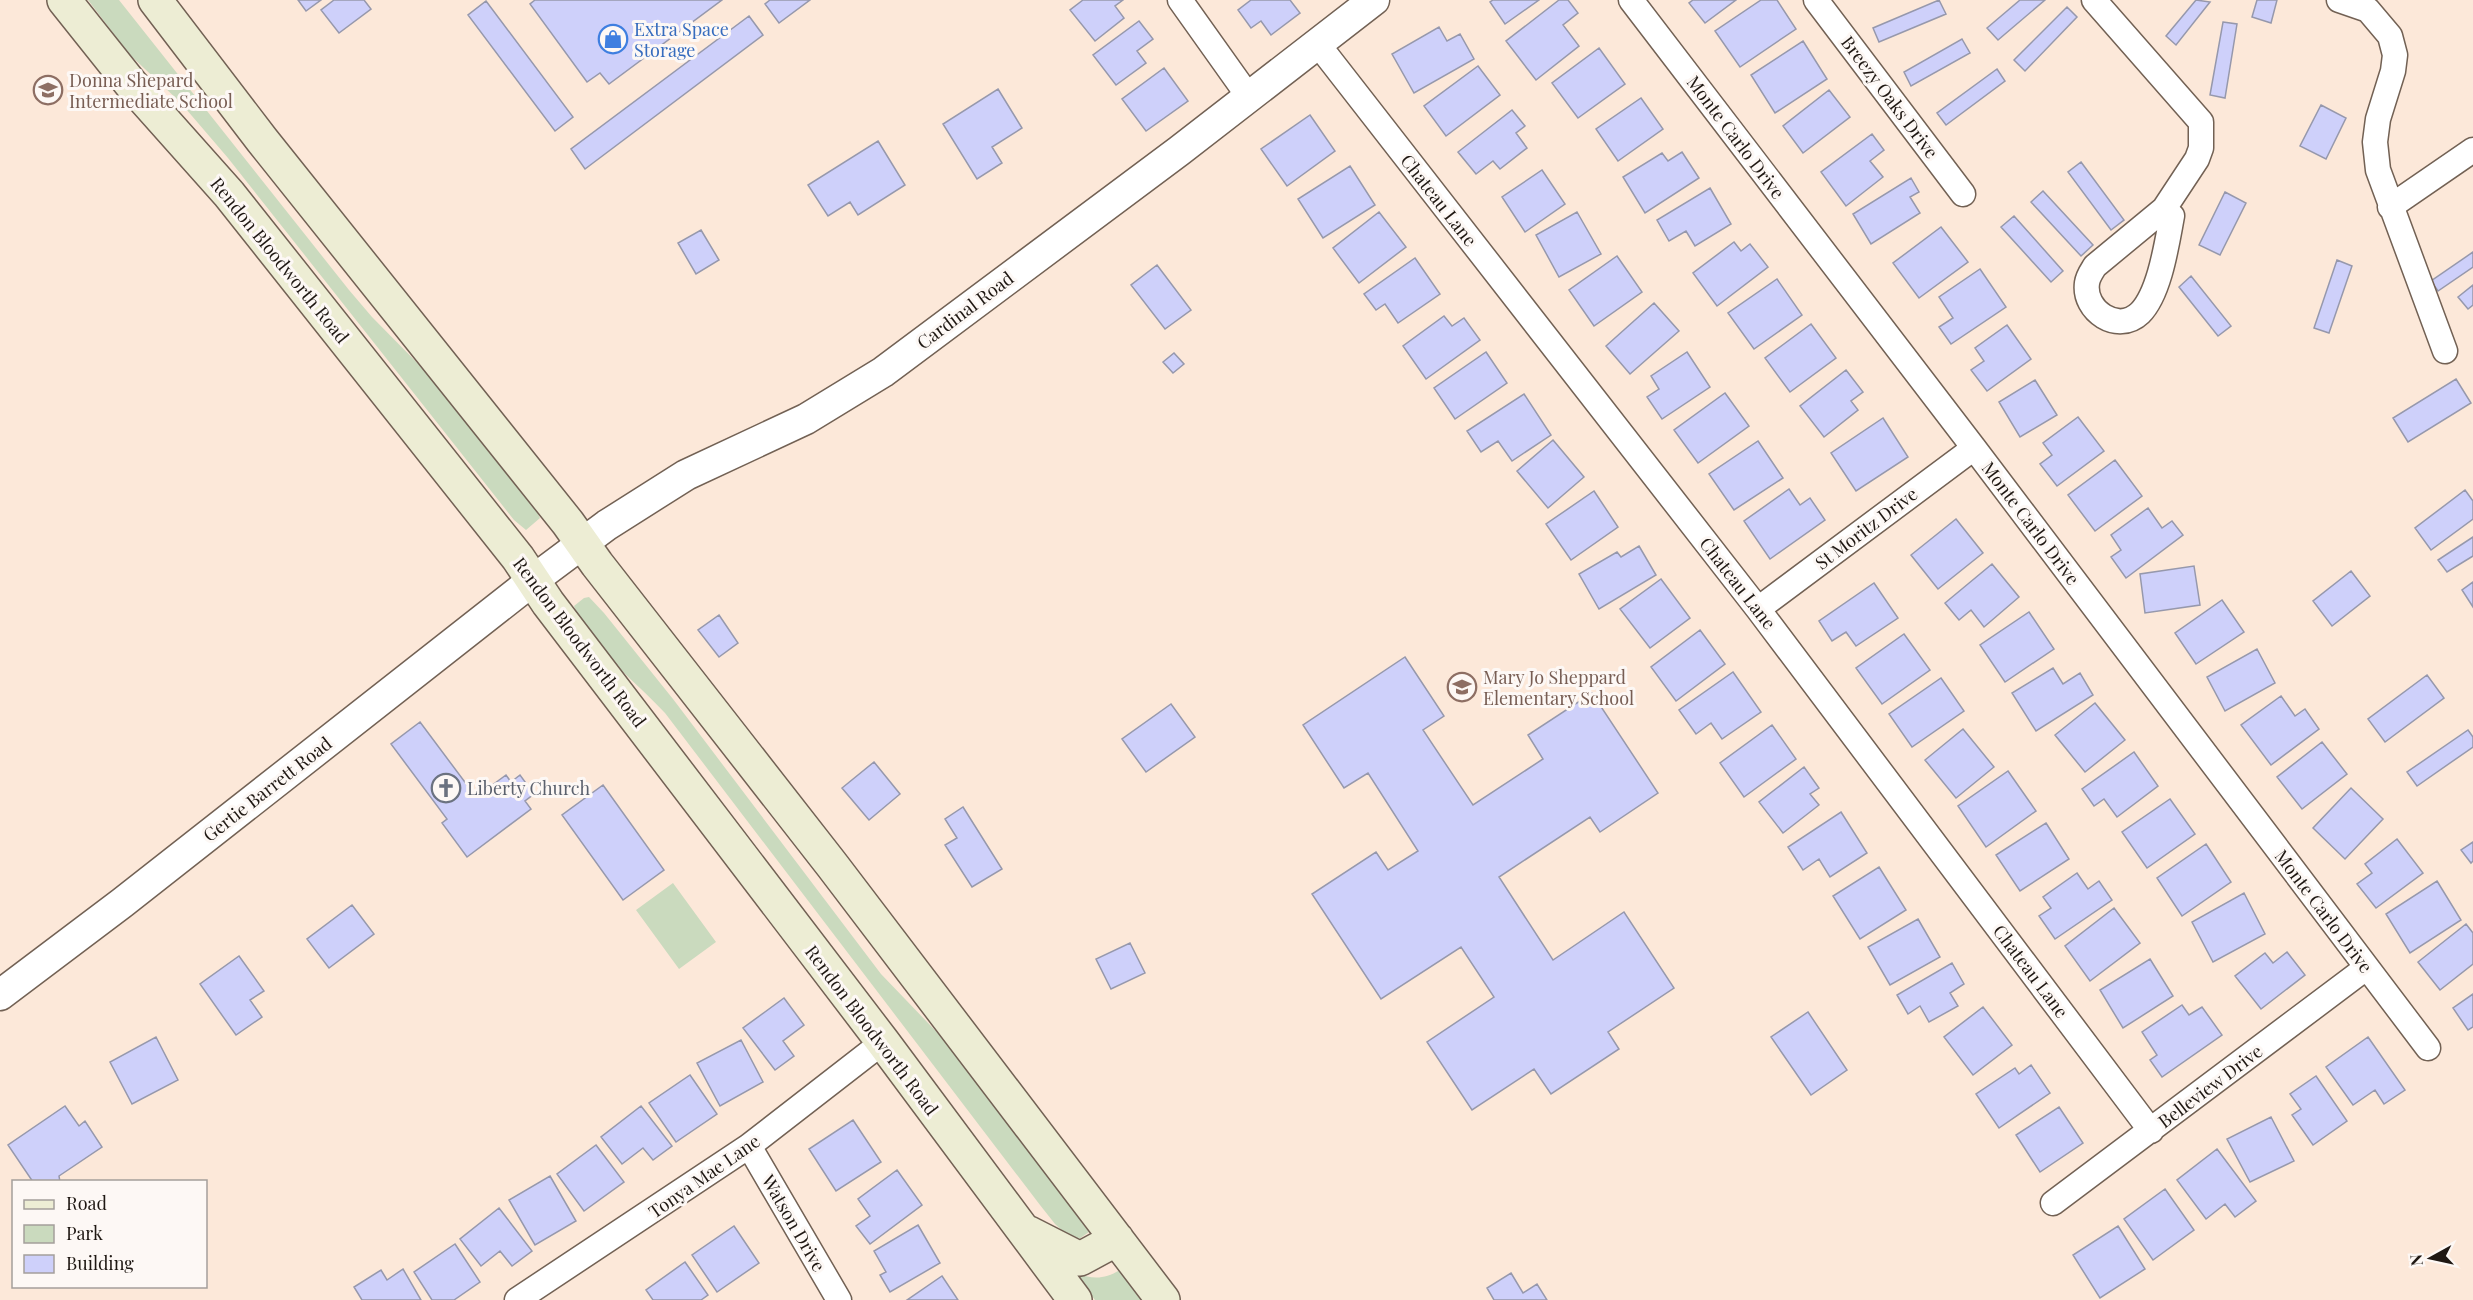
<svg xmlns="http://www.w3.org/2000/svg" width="2473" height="1300" font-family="'Playfair Display',serif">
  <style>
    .green { fill: #cadabe }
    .building { fill: #ced0fa; stroke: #9698ac; stroke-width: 1.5 }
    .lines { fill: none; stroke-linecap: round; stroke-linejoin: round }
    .minor-casing { stroke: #726154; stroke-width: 27 }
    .tertiary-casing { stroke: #726154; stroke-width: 33 }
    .secondary-casing { stroke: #726154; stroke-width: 36 }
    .minor { stroke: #fff; stroke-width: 24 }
    .tertiary { stroke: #fff; stroke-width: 30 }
    .secondary { stroke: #ededd4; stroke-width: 33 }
    .labels { text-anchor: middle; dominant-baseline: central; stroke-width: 6; stroke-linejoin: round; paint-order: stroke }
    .shop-label { font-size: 18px; fill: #366cbe; stroke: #fdf8f5; text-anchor: start }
    .education-label { font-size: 18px; fill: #785e54; stroke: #fdf8f5; text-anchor: start }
    .street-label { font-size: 18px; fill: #1f1813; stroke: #fdf8f5 }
    .worship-label { font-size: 18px; fill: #5b616d; stroke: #fdf8f5; text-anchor: start }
  </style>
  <rect width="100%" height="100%" fill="#fce8d9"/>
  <path class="green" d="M88,0H119L349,290L372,317L443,389L533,503L540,518L526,530L514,520L228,158L180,102L129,54Z
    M589,597L604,613L673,699L881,974L954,1050L1089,1232L1079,1239L1066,1234L1055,1224L1040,1205L665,713C637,682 587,646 574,606L584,598Z
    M673,883L716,942L679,969L636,910Z
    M1120,1270L1142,1300H1095L1074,1273C1093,1279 1103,1280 1120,1270Z"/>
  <path class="building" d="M298,0H321L306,11Z
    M334,0H364L371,9L339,33L321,10Z
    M535,0H722L609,84L600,73L587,82L530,4Z
    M770,0H810L779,23L765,4Z
    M1083,0H1123L1115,6L1124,18L1095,41L1070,10Z
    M1251,0H1290L1300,13L1271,35L1261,21L1251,28L1238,10Z
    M1493,0H1539L1505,24L1490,2Z
    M1559,0H1568L1578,13L1563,25L1579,46L1536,80L1506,41Z
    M1693,0H1736L1705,23L1689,3Z
    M1761,0H1777L1796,29L1740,67L1715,31Z
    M1939,0L1946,14L1879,42L1873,28Z
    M2020,0H2045L1998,40L1987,28Z
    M2196,0L2210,2L2176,45L2166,36Z
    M2257,0H2277L2271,23L2252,17Z
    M486,1L573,117L555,131L468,15Z
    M2067,7L2077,17L2025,71L2014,60Z
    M749,16L763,35L585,169L571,149Z
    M1139,21L1153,39L1137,51L1146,63L1116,85L1093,55Z
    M2223,22L2237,24L2225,98L2210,95Z
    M1439,27L1447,41L1460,34L1474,59L1414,93L1392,54Z
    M1962,39L1970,53L1911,86L1904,72Z
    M1803,41L1827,79L1775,113L1751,75Z
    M1599,48L1625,84L1578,118L1552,83Z
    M1478,66L1500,95L1446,136L1424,106Z
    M1164,68L1188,101L1146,131L1122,99Z
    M1997,69L2005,81L1946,125L1937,113Z
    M998,89L1022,128L992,147L1002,163L977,179L943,124Z
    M1829,90L1850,117L1803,153L1783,126Z
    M1641,98L1663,129L1618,161L1596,129Z
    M2321,105L2346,118L2326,159L2300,146Z
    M1512,110L1525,126L1516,133L1527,148L1500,169L1493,161L1476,174L1458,152Z
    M1310,115L1335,151L1287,186L1261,149Z
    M1872,134L1884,150L1870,161L1883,177L1846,206L1821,172Z
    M878,141L905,185L858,215L850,202L828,216L808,185Z
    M1682,152L1699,178L1645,213L1623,177L1662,153L1668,161Z
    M2081,162L2124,220L2111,230L2068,172Z
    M1350,166L1375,205L1323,238L1298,199Z
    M1542,170L1565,204L1525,232L1502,197Z
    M1911,178L1919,192L1910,197L1920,213L1871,244L1853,214Z
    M1710,188L1731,224L1695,246L1686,231L1669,241L1657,220Z
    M2043,191L2093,245L2081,256L2031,202Z
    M2225,192L2246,203L2220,255L2199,245Z
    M1379,212L1406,247L1359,283L1333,248Z
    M1577,212L1601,254L1559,277L1536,235Z
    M2014,216L2063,271L2051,282L2001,227Z
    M1941,227L1968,262L1919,298L1893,263Z
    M701,230L719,260L696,274L678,243Z
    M1734,242L1741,251L1750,244L1768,267L1717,306L1693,273Z
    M2473,252V267L2438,291L2431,281Z
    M1617,256L1642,292L1594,326L1569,290Z
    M1415,258L1440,294L1398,323L1385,304L1376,310L1364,294Z
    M2337,260L2352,266L2329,333L2314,328Z
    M1157,265L1191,310L1165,329L1131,285Z
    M1980,269L2006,307L1951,344L1939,327L1953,318L1939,297Z
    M2191,276L2231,326L2218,336L2179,287Z
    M1777,279L1802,315L1754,349L1728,313Z
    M2473,285V305L2468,309L2458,297Z
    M1654,303L1679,331L1630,374L1606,346Z
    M1444,316L1452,326L1464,318L1480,340L1426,379L1403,346Z
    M1811,324L1836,358L1790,392L1765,358Z
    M2007,325L2031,359L1987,391L1971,370L1984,361L1975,348Z
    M1486,352L1507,383L1455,419L1434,388Z
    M1687,352L1710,387L1662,419L1647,397L1659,389L1651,376Z
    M1174,353L1184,364L1173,373L1163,362Z
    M1846,370L1863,392L1851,401L1858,410L1824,437L1800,406Z
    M2456,379L2471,403L2408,442L2393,418Z
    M2035,380L2057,415L2020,437L1999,402Z
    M1725,393L1749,426L1698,463L1674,430Z
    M1524,394L1551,435L1512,461L1498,441L1481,452L1467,431Z
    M2078,417L2104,451L2057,486L2040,464L2052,455L2043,443Z
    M1883,418L1908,457L1856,491L1831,453Z
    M1553,440L1584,477L1548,508L1517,471Z
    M1758,441L1783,478L1734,510L1709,474Z
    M2115,460L2142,496L2095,531L2068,495Z
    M1789,489L1800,505L1810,498L1825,520L1770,559L1744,521Z
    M2465,490L2473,501V519L2431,550L2415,528Z
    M1594,491L1618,527L1571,560L1546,524Z
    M2148,508L2162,528L2172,521L2183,535L2126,578L2111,557L2121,550L2111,535Z
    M1956,519L1983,553L1938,589L1911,555Z
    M2473,537V556L2447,572L2438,560Z
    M1639,546L1656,575L1599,609L1579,574L1617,552L1621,557Z
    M1992,564L2019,597L1984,627L1971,610L1959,620L1945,603Z
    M2194,566L2200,605L2145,613L2140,574Z
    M2351,571L2370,596L2332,626L2313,601Z
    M1661,579L1690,618L1650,648L1620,609Z
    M2473,582V607L2462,590Z
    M1874,583L1898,618L1856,646L1846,632L1832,641L1819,621Z
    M2222,600L2244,632L2196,664L2175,633Z
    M2029,612L2054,649L2005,682L1980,645Z
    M719,615L738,643L719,657L698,630Z
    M1700,630L1725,664L1676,701L1651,667Z
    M1904,634L1930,670L1882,704L1856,668Z
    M2257,649L2275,683L2225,711L2207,677Z
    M1405,657L1444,716L1423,730L1473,805L1543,759L1528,735L1592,693L1658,793L1600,832L1590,817L1499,877L1553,960L1624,912L1674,988L1608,1032L1619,1049L1551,1094L1534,1069L1472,1110L1427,1042L1494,997L1461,947L1381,999L1312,894L1376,852L1388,870L1418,851L1368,773L1344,788L1303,725Z
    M2053,668L2063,684L2080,673L2093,695L2036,731L2012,693Z
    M1733,672L1761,712L1722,739L1711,723L1696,734L1679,710Z
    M2427,675L2444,698L2385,742L2368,719Z
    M1941,678L1964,711L1912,747L1889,714Z
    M2281,696L2295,716L2305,709L2319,729L2271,765L2241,725Z
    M2095,703L2125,740L2085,772L2055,735Z
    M1171,704L1195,737L1146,772L1122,739Z
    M420,722L476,797L506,775L511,782L520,775L534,794L525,801L531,809L467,857L442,823L447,819L391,744Z
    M1772,725L1796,759L1744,797L1720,763Z
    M1963,729L1994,767L1956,798L1925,760Z
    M2468,730L2473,737V747L2417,786L2407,772Z
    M2322,742L2347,774L2302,809L2277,777Z
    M2134,752L2158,786L2117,817L2104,799L2094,806L2082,789Z
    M874,762L900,794L869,820L842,788Z
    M1804,767L1819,788L1810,794L1819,805L1783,833L1759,802Z
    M2008,771L2036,811L1986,847L1958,806Z
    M603,785L664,870L623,900L562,815Z
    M2351,788L2383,819L2345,859L2313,828Z
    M2170,799L2195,834L2147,868L2122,832Z
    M963,807L1002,869L972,887L945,845L957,838L945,819Z
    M1841,812L1867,853L1830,877L1819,859L1803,870L1788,847Z
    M2046,823L2069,859L2020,891L1996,855Z
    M2397,839L2423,873L2376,908L2357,884L2372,873L2365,864Z
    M2473,842V861L2471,863L2461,850Z
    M2206,844L2231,882L2182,916L2157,878Z
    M1879,867L1906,910L1860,939L1833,896Z
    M2077,873L2088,889L2099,881L2112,900L2055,939L2039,916L2051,908L2043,897Z
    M2437,881L2461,920L2410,953L2386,914Z
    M2244,893L2265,934L2213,962L2192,922Z
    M352,905L374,934L329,968L307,939Z
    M2114,908L2140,943L2090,981L2065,946Z
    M1918,919L1940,957L1890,985L1868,947Z
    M2466,924L2473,933V964L2440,990L2418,962Z
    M1130,943L1145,973L1111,989L1096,959Z
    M2287,952L2305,975L2261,1009L2235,976L2265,953L2273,963Z
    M239,956L264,991L250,1000L262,1017L236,1035L200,984Z
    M2150,959L2173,996L2123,1028L2100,990Z
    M1952,963L1964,984L1950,993L1958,1006L1929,1022L1920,1006L1908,1014L1897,995Z
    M2473,994V1027L2468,1030L2453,1008Z
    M784,998L804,1025L783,1041L794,1056L775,1070L743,1028Z
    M2182,1005L2189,1015L2202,1007L2222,1035L2162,1077L2150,1060L2157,1055L2142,1032Z
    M1983,1007L2012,1045L1973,1075L1944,1037Z
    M1808,1012L1847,1070L1811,1095L1771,1037Z
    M156,1037L178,1080L132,1104L110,1062Z
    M2368,1037L2405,1090L2384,1104L2375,1090L2353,1105L2326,1067Z
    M741,1040L763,1082L720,1106L697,1063Z
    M2031,1065L2050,1093L1999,1128L1976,1094L2015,1068L2019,1074Z
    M690,1075L717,1114L676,1142L649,1103Z
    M2316,1076L2347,1121L2313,1145L2292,1115L2301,1109L2290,1094Z
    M65,1106L79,1126L85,1121L102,1147L59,1176L60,1182H33L8,1145Z
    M641,1106L672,1146L653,1160L643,1148L622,1164L601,1137Z
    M2059,1107L2083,1143L2040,1172L2016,1135Z
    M2271,1117L2294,1161L2250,1182L2227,1139Z
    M853,1120L881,1162L836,1191L809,1149Z
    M596,1145L624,1182L584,1211L557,1174Z
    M2217,1149L2256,1201L2235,1217L2225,1204L2206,1219L2177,1180Z
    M897,1170L922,1205L870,1244L856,1226L870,1216L858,1199Z
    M550,1176L576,1221L535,1245L509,1200Z
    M2165,1189L2194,1230L2153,1260L2124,1219Z
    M499,1208L532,1251L512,1266L500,1251L481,1266L460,1239Z
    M918,1225L940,1263L890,1292L880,1275L886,1272L874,1251Z
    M734,1226L759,1263L717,1292L692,1255Z
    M2118,1226L2145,1269L2100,1298L2073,1255Z
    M455,1244L480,1282L454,1300H432L414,1272Z
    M685,1262L708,1295L701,1300H653L646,1290Z
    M403,1269L421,1300H362L354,1287L381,1270L387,1280Z
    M1511,1273L1523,1293L1537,1284L1547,1300H1494L1487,1288Z
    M942,1276L958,1300H907Z"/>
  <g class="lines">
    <g class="minor-casing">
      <path id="minor" d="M1180,0L1249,97
        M1631,0L1974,448L2428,1048
        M1816,0L1963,194
        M2094,0L2201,122V148L2197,159L2164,209
        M2339,0L2368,10L2390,36L2395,55L2393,71L2378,119L2375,142L2378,170L2445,351
        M1317,43L1758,609L2151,1131
        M2390,207L2473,150
        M2164,209L2172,216C2167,242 2160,293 2140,313C2118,334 2083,311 2087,283C2088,276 2092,271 2095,266Z
        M1758,609L1974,448
        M749,1146L839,1300
        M2053,1203L2366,968
        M517,1300L749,1146L883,1042"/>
    </g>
    <g class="tertiary-casing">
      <path id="tertiary" d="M0,995L122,903L532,581L607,525L686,475L806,419L883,372L1179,151L1374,0"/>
    </g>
    <g class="secondary-casing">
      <path id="secondary" d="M64,0L131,84L229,194L518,558L548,603L883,1042L1075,1300
        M155,0L262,140L568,523L597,564L832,865L1163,1300
        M1029,1233L1080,1259L1117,1239"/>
    </g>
    <use href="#minor" class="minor"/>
    <use href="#tertiary" class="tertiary"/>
    <use href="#secondary" class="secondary"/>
  </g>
  <defs>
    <g id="shop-ring" transform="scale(1.5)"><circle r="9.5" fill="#fdf8f5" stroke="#3f7fe0" stroke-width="1.5"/><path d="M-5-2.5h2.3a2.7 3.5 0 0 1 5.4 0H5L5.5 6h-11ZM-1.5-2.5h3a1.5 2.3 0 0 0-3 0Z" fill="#3f7fe0"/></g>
    <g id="school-ring" transform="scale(1.5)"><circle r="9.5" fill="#fdf8f5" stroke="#8d6e63" stroke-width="1.5"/><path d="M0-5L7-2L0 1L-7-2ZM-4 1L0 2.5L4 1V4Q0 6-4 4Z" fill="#8d6e63"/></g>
    <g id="church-ring" transform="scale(1.5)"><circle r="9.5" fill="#fdf8f5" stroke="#6b7280" stroke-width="1.5"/><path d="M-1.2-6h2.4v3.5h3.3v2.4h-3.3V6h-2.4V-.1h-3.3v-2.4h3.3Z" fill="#6b7280"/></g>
  </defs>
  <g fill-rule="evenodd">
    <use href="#shop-ring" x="613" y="39"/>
    <use href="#school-ring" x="48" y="90"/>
    <use href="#school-ring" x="1462" y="687"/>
    <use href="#church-ring" x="446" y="788"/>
  </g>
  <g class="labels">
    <g class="shop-label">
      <text x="634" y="29">Extra Space<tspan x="634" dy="21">Storage</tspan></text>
    </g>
    <g class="education-label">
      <text x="69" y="80">Donna Shepard<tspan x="69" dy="21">Intermediate School</tspan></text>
      <text x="1483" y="677">Mary Jo Sheppard<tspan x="1483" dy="21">Elementary School</tspan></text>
    </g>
    <g class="street-label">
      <text transform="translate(1890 97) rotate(53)">Breezy Oaks Drive</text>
      <text transform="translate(1736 137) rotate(53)">Monte Carlo Drive</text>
      <text transform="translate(1439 200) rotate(52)">Chateau Lane</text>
      <text transform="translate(280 260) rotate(51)">Rendon Bloodworth Road</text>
      <text transform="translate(965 310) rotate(-37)">Cardinal Road</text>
      <text transform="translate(2031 523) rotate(53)">Monte Carlo Drive</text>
      <text transform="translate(1866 528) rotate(-37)">St Moritz Drive</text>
      <text transform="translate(1738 583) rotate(52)">Chateau Lane</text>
      <text transform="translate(580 642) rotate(53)">Rendon Bloodworth Road</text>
      <text transform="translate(267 789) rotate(-38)">Gertie Barrett Road</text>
      <text transform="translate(2324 911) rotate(53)">Monte Carlo Drive</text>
      <text transform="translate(2031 971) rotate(53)">Chateau Lane</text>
      <text transform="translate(872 1030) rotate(53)">Rendon Bloodworth Road</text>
      <text transform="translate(2210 1086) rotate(-37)">Belleview Drive</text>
      <text transform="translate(704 1176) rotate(-35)">Tonya Mae Lane</text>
      <text transform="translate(794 1223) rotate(60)">Watson Drive</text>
    </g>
    <g class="worship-label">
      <text x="467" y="788">Liberty Church</text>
    </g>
  </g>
  <rect x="12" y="1180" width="195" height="108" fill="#fdf8f5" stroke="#a49e9b" stroke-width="1.5"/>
  <rect x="24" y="1200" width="30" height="9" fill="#ededd4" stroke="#a49e9b" stroke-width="1.5"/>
  <text x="66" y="1210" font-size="18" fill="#1f1813">Road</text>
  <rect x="24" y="1225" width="30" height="18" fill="#cadabe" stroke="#a49e9b" stroke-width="1.5"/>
  <text x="66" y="1240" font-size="18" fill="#1f1813">Park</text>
  <rect x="24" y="1255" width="30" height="18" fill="#ced0fa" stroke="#a49e9b" stroke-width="1.5"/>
  <text x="66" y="1270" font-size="18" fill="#1f1813">Building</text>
  <g transform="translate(2431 1258) rotate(262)" stroke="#fdf8f5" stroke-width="4.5" paint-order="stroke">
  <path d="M0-4.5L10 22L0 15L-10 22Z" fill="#1f1813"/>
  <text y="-9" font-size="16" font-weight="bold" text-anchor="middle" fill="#1f1813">N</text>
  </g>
</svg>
